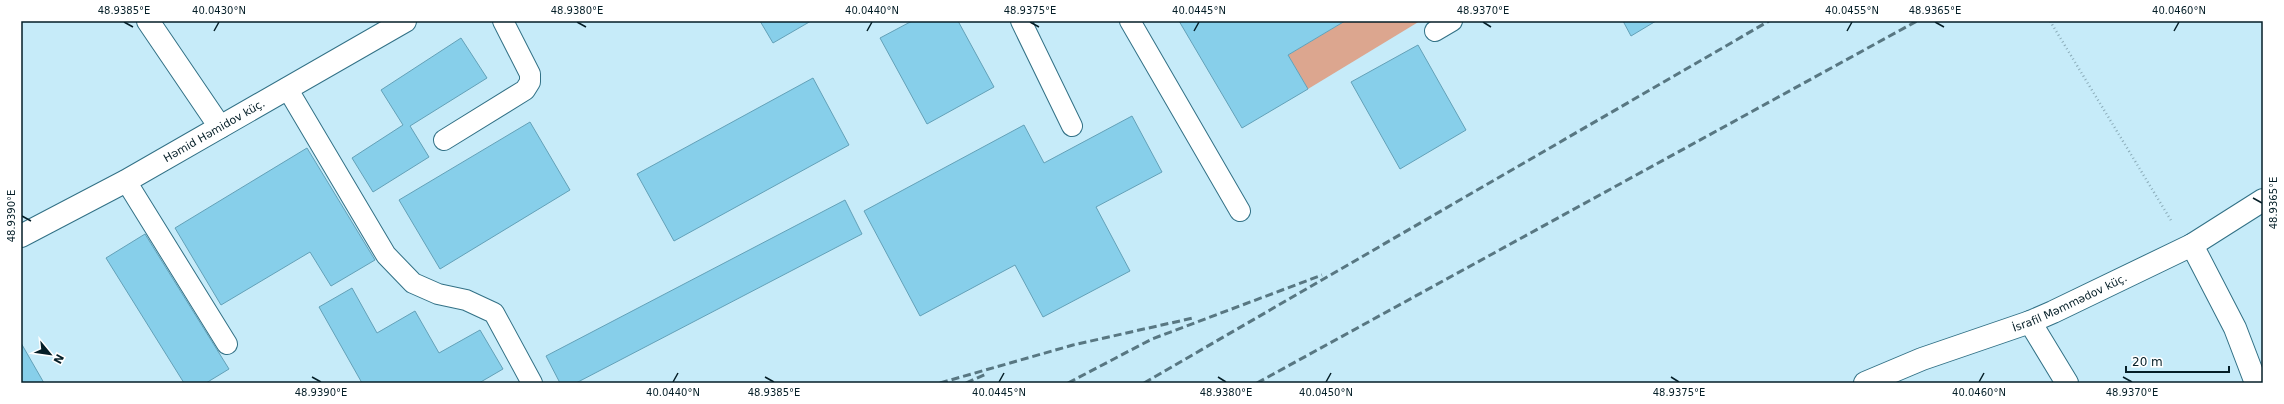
<svg xmlns="http://www.w3.org/2000/svg" width="2284" height="404" font-family="'DejaVu Sans',sans-serif">
  <style>
    .green { fill: #dca68f }
    .building { fill: #87cfea; stroke: #63a1b8 }
    .lines { fill: none; stroke-linecap: round; stroke-linejoin: round }
    .lane-casing { stroke: #327186; stroke-width: 22 }
    .street-casing { stroke: #327186; stroke-width: 24 }
    .secondary-casing { stroke: #327186; stroke-width: 24 }
    .path { stroke: #8bacb9; stroke-width: 2.5; stroke-dasharray: 1 3; stroke-linecap: butt }
    .lane { stroke: #fff; stroke-width: 20 }
    .street { stroke: #fff; stroke-width: 22 }
    .secondary { stroke: #fff; stroke-width: 22 }
    .rail { stroke: #587782; stroke-width: 3; stroke-dasharray: 8 4; stroke-linecap: butt }
    .ticks { fill: none; stroke: #041e27; stroke-width: 1.5 }
    .labels { text-anchor: middle; dominant-baseline: central; stroke-width: 3; stroke-linejoin: round; paint-order: stroke }
    .street-label { font-size: 11px; fill: #041e27; stroke: #fff }
    .neatline { fill: none; stroke: #041e27; stroke-width: 1.5 }
    .ticks-label { font-size: 10px; text-anchor: middle; fill: #041e27 }
  </style>
  <rect width="100%" height="100%" fill="#c6ebf9"/>
  <path class="green" d="M1345,21H1420L1308,89L1288,55Z"/>
  <path class="building" d="M760,21H811L773,43Z
    M912,21H958L994,87L927,124L880,38Z
    M1179,21H1345L1288,55L1308,89L1242,128Z
    M1623,21H1656L1631,36Z
    M461,38L487,78L410,126L429,157L373,192L352,158L403,125L381,90Z
    M1418,45L1466,130L1400,169L1351,82Z
    M813,78L849,145L674,241L637,174Z
    M1132,116L1162,172L1096,207L1130,271L1043,317L1015,265L920,316L864,211L1024,125L1044,163Z
    M530,122L570,190L440,269L399,200Z
    M307,148L375,260L331,286L310,252L221,305L175,228Z
    M845,200L862,234L576,383H560L546,356Z
    M145,234L229,369L206,383H184L106,258Z
    M352,288L377,333L415,311L439,353L480,330L503,369L479,383H362L319,307Z
    M21,343L44,383H21Z"/>
  <g class="lines">
    <g class="lane-casing">
      <path id="lane" d="M1021,21L1072,126
        M1130,21L1240,211
        M1435,31L1452,21
        M287,88L386,255L413,283L438,294L466,300L494,313L532,383
        M444,140L525,90L530,82V74L503,21
        M126,181L227,344"/>
    </g>
    <g class="street-casing">
      <g id="street">
        <path d="M148,21L220,127"/>
        <path d="M2192,245L2235,328L2256,383"/>
        <path d="M2030,322L2067,383"/>
        <path id="s1" d="M1865,383L1922,359L2030,322L2053,312L2192,245L2263,200"/>
      </g>
    </g>
    <g class="secondary-casing">
      <g id="secondary">
        <path id="s2" d="M21,236L126,181L405,21"/>
      </g>
    </g>
    <path class="path" d="M2050,21L2172,222"/>
    <use href="#lane" class="lane"/>
    <use href="#street" class="street"/>
    <use href="#secondary" class="secondary"/>
    <path class="rail" d="M940,383L1073,345L1193,318
      M966,383L986,374
      M1068,383L1152,339L1322,275
      M1144,383L1769,21
      M1257,383L1917,21"/>
  </g>
  <path class="ticks" d="M124,22L133,27M577,22L586,27M1030,22L1039,27M1483,22L1491,27M1935,22L1944,27M214,31L219,22M867,31L872,22M1194,31L1199,22M1847,31L1852,22M2174,31L2179,22M2253,198L2262,203M22,216L31,221M312,377L321,382M765,377L774,382M1218,377L1226,382M1671,377L1679,382M2123,377L2132,382M673,382L678,373M999,382L1004,373M1326,382L1331,373M1979,382L1984,373"/>
  <g class="labels">
    <g class="street-label">
      <text stroke="none"><textPath href="#s2" startOffset="220">Həmid Həmidov küç.</textPath></text>
      <text stroke="none"><textPath href="#s1" startOffset="220">İsrafil Məmmədov küç.</textPath></text>
    </g>
  </g>
  <rect width="2284" height="404" fill="none" stroke="#ffffff" stroke-width="44"/>
  <g transform="translate(50 354) rotate(119)" stroke="#ffffff" stroke-width="3" paint-order="stroke">
  <path d="M0-3L7 15L0 10L-7 15Z" fill="#041e27"/>
  <text y="-6" font-size="11" font-weight="bold" text-anchor="middle" fill="#041e27">N</text>
  </g>
  <path d="M2126 366v6h103v-6" fill="none" stroke="#041e27" stroke-width="2"/>
  <text x="2132" y="366" font-size="12" fill="#041e27" stroke="#ffffff" stroke-width="3" paint-order="stroke">20 m</text>
  <rect x="22" y="22" width="2240" height="360" class="neatline"/>
  <g class="ticks-label">
    <text x="124" y="14">48.9385°E</text>
    <text x="219" y="14">40.0430°N</text>
    <text x="577" y="14">48.9380°E</text>
    <text x="872" y="14">40.0440°N</text>
    <text x="1030" y="14">48.9375°E</text>
    <text x="1199" y="14">40.0445°N</text>
    <text x="1483" y="14">48.9370°E</text>
    <text x="1852" y="14">40.0455°N</text>
    <text x="1935" y="14">48.9365°E</text>
    <text x="2179" y="14">40.0460°N</text>
    <text transform="translate(2273 203) rotate(-90)" y="4">48.9365°E</text>
    <text transform="translate(11 216) rotate(-90)" y="4">48.9390°E</text>
    <text x="321" y="396">48.9390°E</text>
    <text x="673" y="396">40.0440°N</text>
    <text x="774" y="396">48.9385°E</text>
    <text x="999" y="396">40.0445°N</text>
    <text x="1226" y="396">48.9380°E</text>
    <text x="1326" y="396">40.0450°N</text>
    <text x="1679" y="396">48.9375°E</text>
    <text x="1979" y="396">40.0460°N</text>
    <text x="2132" y="396">48.9370°E</text>
  </g>
</svg>
